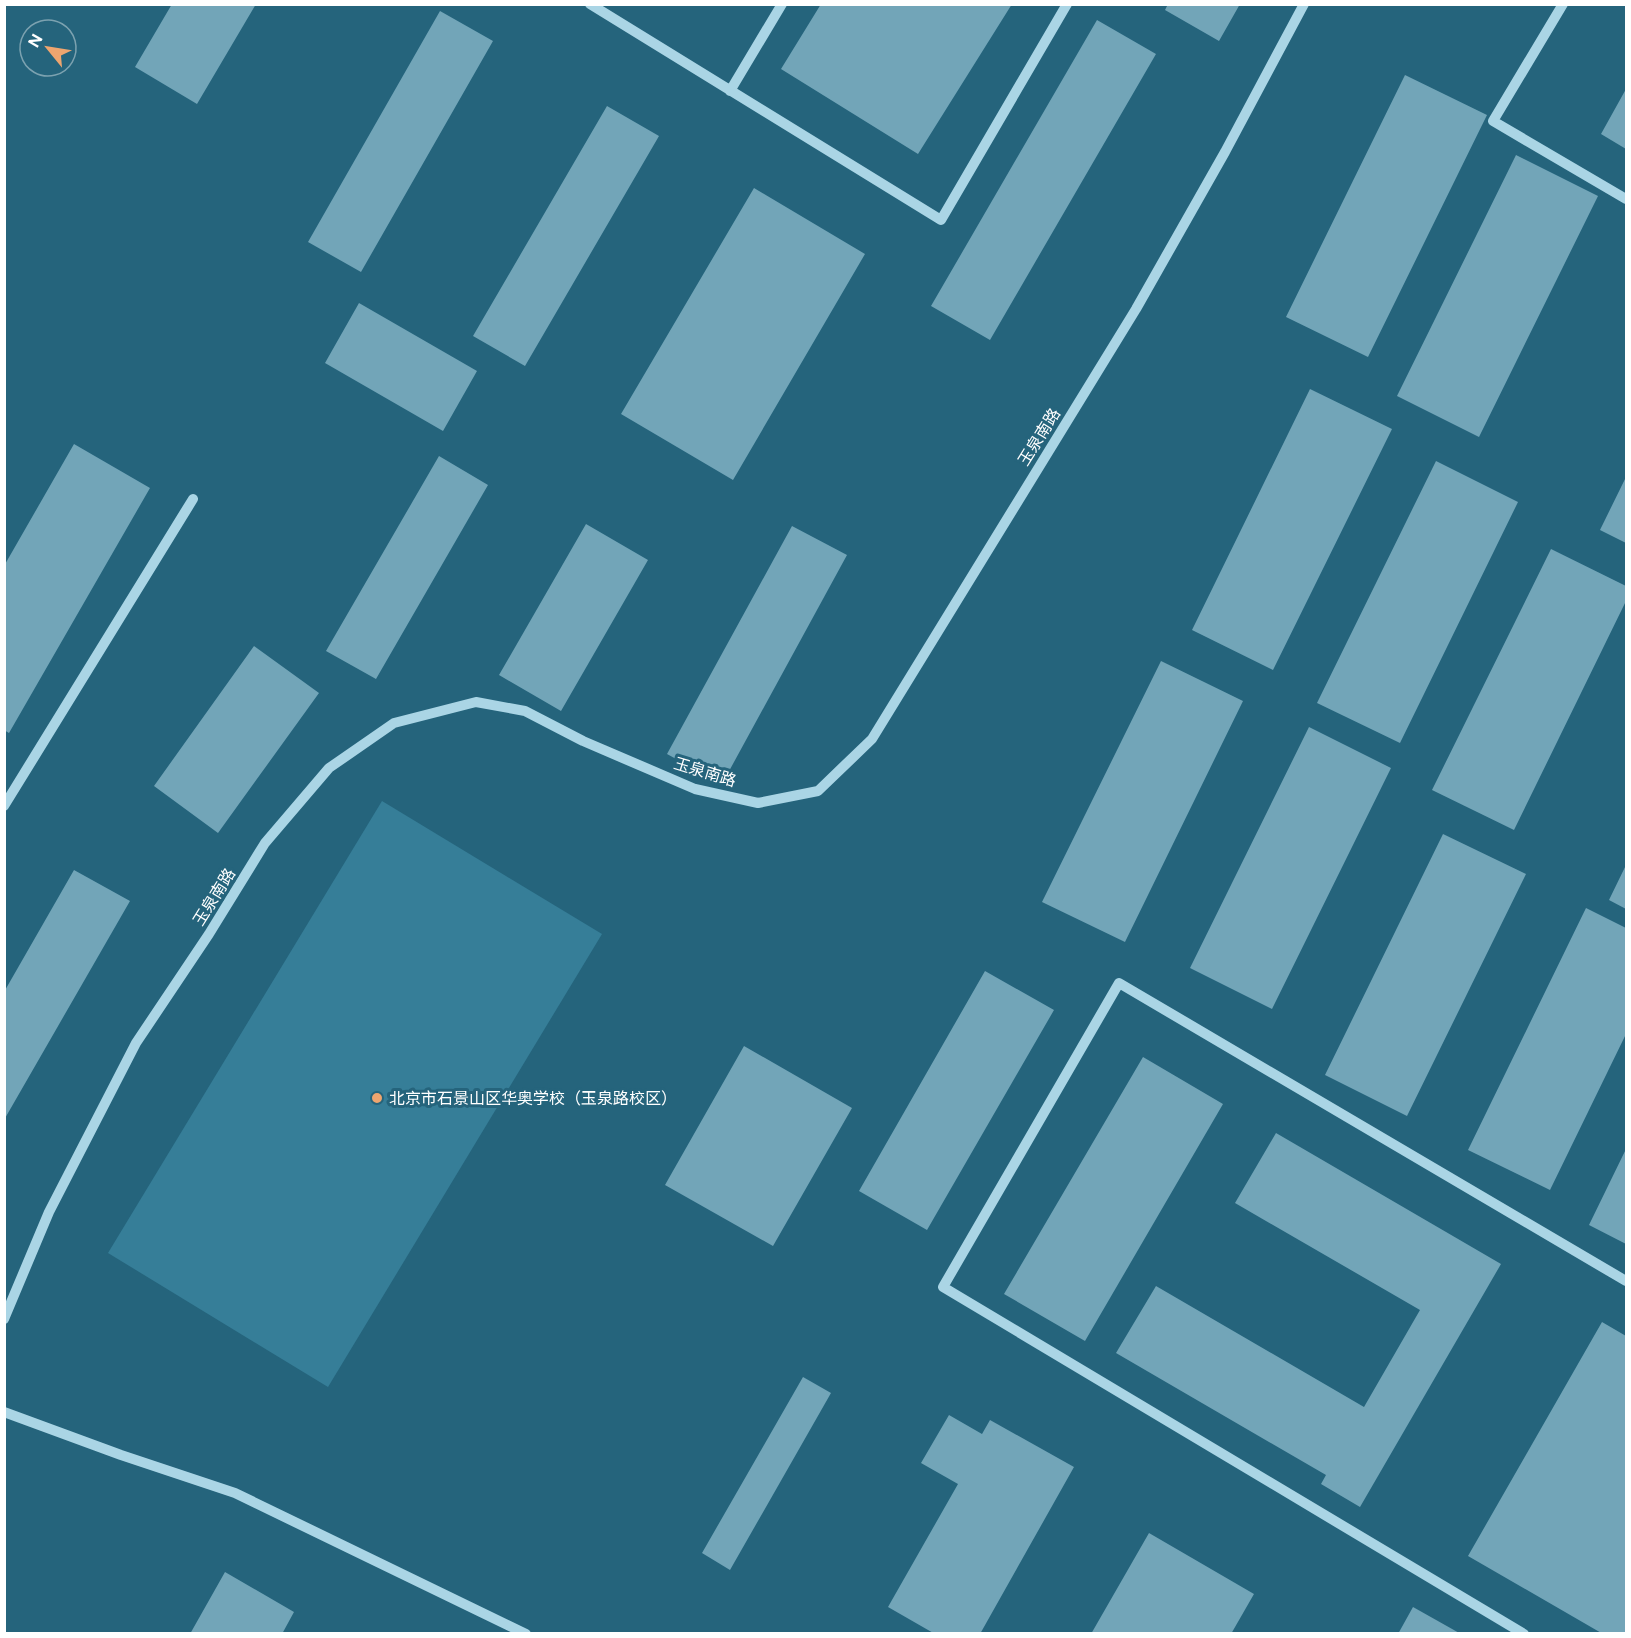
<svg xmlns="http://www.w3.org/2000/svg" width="1631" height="1638" font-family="Figtree,'Noto Sans SC',sans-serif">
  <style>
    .green { fill: #367e98 }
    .building { fill: #72a5b8 }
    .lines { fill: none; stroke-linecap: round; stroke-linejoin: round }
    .minor { stroke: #aad5e5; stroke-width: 10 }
    .poi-dot { fill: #eea56f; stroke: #25647c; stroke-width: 2 }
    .labels { text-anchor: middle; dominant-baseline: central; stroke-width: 6; stroke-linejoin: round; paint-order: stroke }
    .street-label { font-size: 16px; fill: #fff; stroke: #25647c }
    .poi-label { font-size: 16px; fill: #fff; stroke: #25647c; text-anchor: start }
  </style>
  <rect width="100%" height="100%" fill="#25647c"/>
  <path class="green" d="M382,801L602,934L328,1387L108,1253Z"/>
  <path class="building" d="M172,4H256L197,104L135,67Z
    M821,4H1012L918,154L781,69Z
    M1168,4H1240L1219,41L1165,10Z
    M440,11L493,41L361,272L308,242Z
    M1097,20L1156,54L990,340L931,306Z
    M1405,75L1487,115L1368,357L1286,317Z
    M1626,89V149L1601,134Z
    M607,106L659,136L525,366L473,336Z
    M1516,155L1598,196L1479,437L1397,396Z
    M754,188L865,254L733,480L621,414Z
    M359,303L477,371L443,431L325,363Z
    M1310,389L1392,429L1273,670L1192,630Z
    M74,444L150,488L9,733L4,730V566Z
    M439,456L488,485L376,679L326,651Z
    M1436,461L1518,502L1400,743L1317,703Z
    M1626,477V543L1600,530Z
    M586,524L648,560L561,711L499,675Z
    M792,526L847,555L722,784L667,754Z
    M1551,549L1626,586V601L1514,830L1432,790Z
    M254,646L319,693L218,833L154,786Z
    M1161,661L1243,701L1125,942L1042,902Z
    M1309,727L1391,768L1272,1009L1190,968Z
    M1443,834L1526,874L1407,1116L1325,1075Z
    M1626,865V909L1609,900Z
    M74,870L130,901L4,1120V992Z
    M1586,908L1626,928V1034L1550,1190L1468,1150Z
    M985,971L1054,1010L927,1230L859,1191Z
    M744,1046L852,1108L773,1246L665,1185Z
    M1143,1057L1223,1104L1085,1341L1004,1294Z
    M1276,1133L1501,1264L1360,1507L1321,1484L1326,1475L1116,1353L1156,1286L1364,1407L1420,1310L1235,1203Z
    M1626,1149V1244L1589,1225Z
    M1602,1322L1626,1336V1634H1603L1468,1556Z
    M803,1377L831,1393L730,1570L702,1553Z
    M949,1415L982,1434L990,1420L1074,1467L980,1634H935L888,1607L958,1484L921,1463Z
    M1149,1533L1254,1594L1231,1634H1091Z
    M225,1572L294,1612L282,1634H190Z
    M1413,1607L1461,1634H1398Z"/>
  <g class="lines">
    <path class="minor" d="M590,4L941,220L1067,4
      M1563,4L1493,121L1626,199
      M730,91L782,4
      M4,806L193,499
      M4,1319L49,1212L136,1043L209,934L265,843L329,768L394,723L476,702L525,711L583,741L695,789L758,803L818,791L872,739L1136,309L1225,152L1304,4
      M4,1412L121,1455L235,1493L526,1634
      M1524,1634L943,1287L1119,983L1626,1281"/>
  </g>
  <circle class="poi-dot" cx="377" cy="1098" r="6"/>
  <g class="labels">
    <g class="street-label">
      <text transform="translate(1039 437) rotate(-58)">玉泉南路</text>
      <text transform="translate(705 772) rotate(17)">玉泉南路</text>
      <text transform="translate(214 897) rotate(-58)">玉泉南路</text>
    </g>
    <g class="poi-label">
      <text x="389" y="1098">北京市石景山区华奥学校（玉泉路校区）</text>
    </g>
  </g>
  <rect width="1631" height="1638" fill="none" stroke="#ffffff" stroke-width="12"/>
  <g transform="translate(48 48) rotate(300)"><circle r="28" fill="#25647c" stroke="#7ca2b0" stroke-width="1.5"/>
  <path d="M0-4.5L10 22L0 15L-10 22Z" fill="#eea56f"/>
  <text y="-9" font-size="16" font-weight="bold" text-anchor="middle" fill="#ffffff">N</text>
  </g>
</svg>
